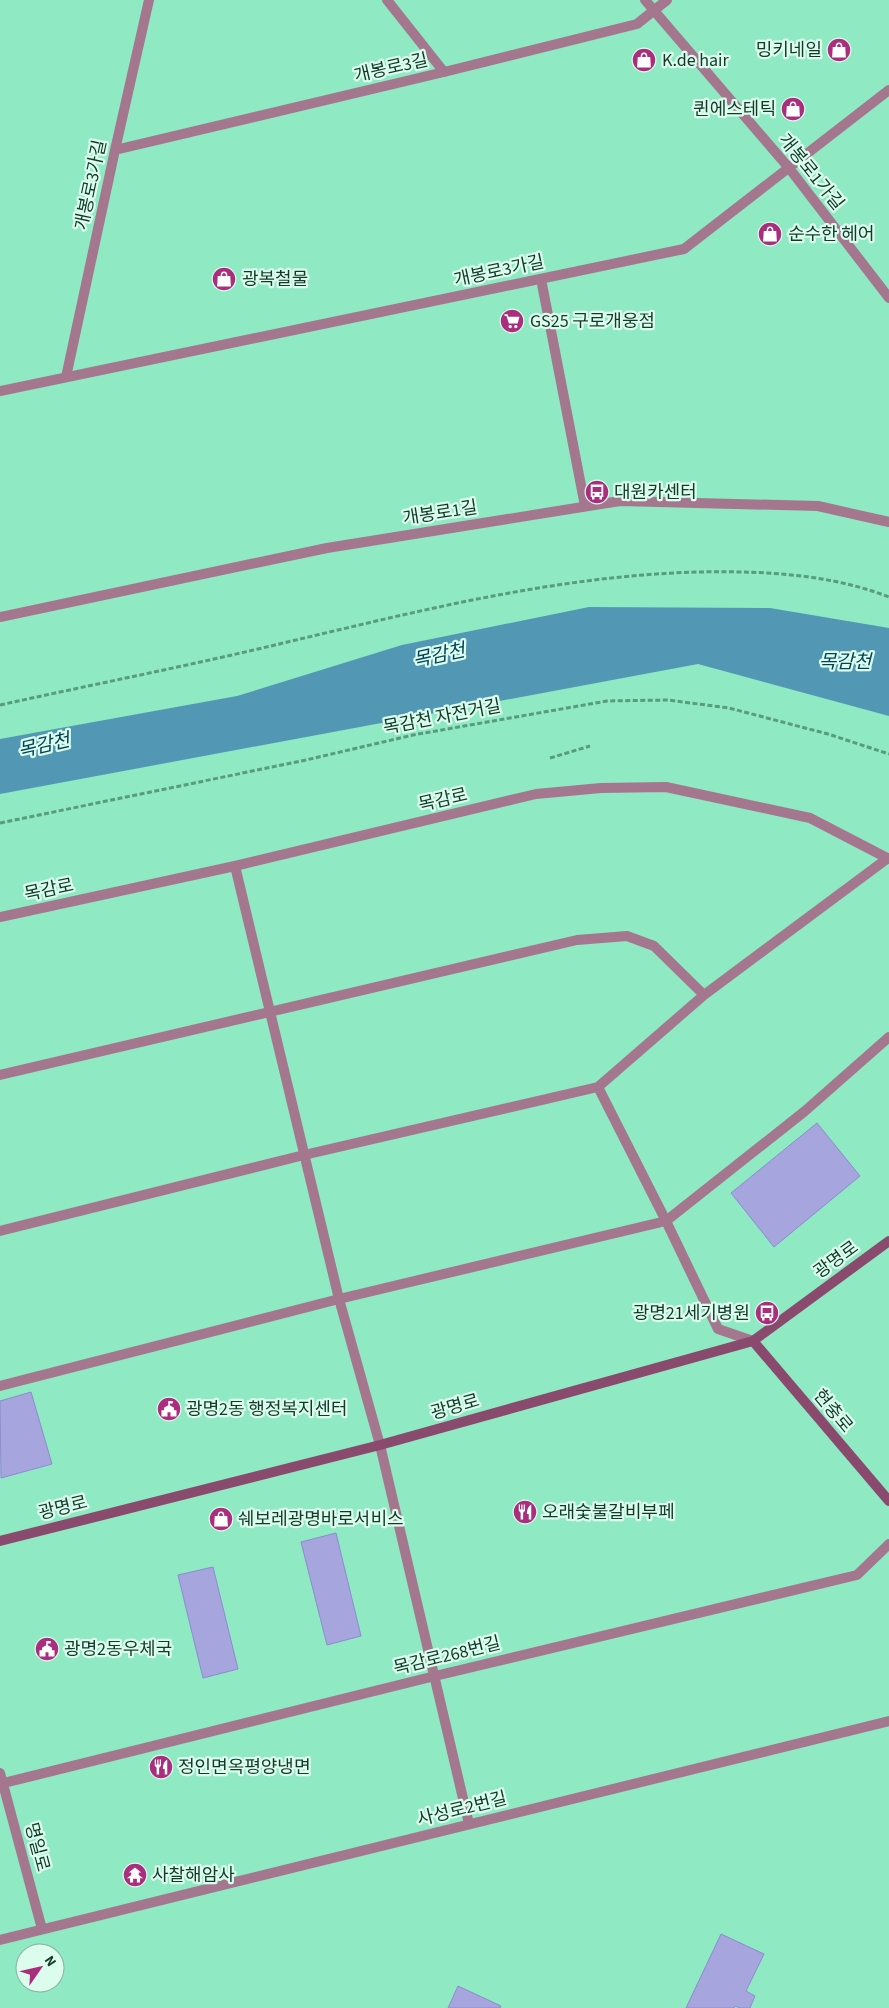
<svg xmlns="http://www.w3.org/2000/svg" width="889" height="2008" font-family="'Source Sans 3','Noto Sans KR',sans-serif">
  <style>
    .water { fill: #5298b4 }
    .building { fill: #a6a5de; stroke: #8e8ad0 }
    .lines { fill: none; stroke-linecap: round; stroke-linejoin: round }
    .path { stroke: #589b7f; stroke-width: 3; stroke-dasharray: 5 2.5; stroke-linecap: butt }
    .lane { stroke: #a4778f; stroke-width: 10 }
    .street { stroke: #a4778f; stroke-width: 10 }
    .secondary { stroke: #894a6e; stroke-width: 10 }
    .labels { text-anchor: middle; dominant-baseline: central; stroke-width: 4.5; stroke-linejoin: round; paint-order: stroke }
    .poi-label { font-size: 18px; fill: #13392b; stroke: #dcfdee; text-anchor: start }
    .street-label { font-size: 18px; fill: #13392b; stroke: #dcfdee }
    .water-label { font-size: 19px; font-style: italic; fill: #024357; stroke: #dcfdee }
  </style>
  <rect width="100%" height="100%" fill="#8fe9c3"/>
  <path class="water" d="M589,607L770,608L889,628V716L698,664L0,794V739L237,696L402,645Z"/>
  <path class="building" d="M817,1123L860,1176L774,1247L731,1193Z
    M31,1392L52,1464L1,1478L0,1401Z
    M336,1533L361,1636L327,1645L301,1542Z
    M213,1567L238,1669L203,1678L178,1575Z
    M721,1934L764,1954L746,1991L755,1996L750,2008H740L735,2006L734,2008H686Z
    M458,1986L501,2006L500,2008H448Z"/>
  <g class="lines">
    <path class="path" d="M0,705C86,686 172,669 258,649C416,612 578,568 742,572C791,573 843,579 889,597
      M550,758L590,746
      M0,823L306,760L413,735L607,701L668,700L729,708L828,734L889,754"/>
    <path class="lane" d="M387,0L444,72"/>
    <path class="street" d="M645,0L789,168L889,298
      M115,150L444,72L637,24L667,0
      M541,279L585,506
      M66,377L115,150L149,0
      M0,391L684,249L889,90
      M0,617L327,548L620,501L818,506L889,522
      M0,917L235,866L536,794L601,788L666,787L810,818L889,859
      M0,1075L577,940L627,936L654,946L704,995
      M598,1087L666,1221L718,1329L753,1341
      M0,1231L304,1155L598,1087L704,995L888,858
      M0,1386L339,1299L235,866
      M0,1773L42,1929
      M0,1784L435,1676L857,1575L889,1544
      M469,1824L380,1445L339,1299L666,1221L805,1111L889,1037
      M0,1940L889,1721"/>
    <path class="secondary" d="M753,1341L889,1501
      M0,1541L380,1445L753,1341L889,1241"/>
  </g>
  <defs>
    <g id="shop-disc" transform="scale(1.25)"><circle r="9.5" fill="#ab2e7e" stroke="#dcfdee"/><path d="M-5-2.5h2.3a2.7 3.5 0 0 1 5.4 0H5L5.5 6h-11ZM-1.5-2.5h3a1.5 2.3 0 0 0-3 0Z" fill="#fff"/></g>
    <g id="supermarket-disc" transform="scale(1.25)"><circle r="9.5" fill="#ab2e7e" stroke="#dcfdee"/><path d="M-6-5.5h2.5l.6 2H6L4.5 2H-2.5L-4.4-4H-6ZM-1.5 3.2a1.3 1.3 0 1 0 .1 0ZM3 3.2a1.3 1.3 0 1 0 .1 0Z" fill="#fff"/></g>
    <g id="bus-disc" transform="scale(1.25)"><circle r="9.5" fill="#ab2e7e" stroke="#dcfdee"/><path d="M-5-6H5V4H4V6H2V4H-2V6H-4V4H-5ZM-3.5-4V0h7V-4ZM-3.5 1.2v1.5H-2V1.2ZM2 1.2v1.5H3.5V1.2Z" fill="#fff"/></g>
    <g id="civic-disc" transform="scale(1.25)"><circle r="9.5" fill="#ab2e7e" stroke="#dcfdee"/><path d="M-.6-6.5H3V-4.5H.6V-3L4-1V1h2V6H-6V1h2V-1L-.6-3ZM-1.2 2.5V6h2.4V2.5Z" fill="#fff"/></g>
    <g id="restaurant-disc" transform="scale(1.25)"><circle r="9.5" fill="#ab2e7e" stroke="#dcfdee"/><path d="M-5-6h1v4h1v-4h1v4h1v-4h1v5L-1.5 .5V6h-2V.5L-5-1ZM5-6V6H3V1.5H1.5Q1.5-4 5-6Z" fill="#fff"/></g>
    <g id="temple-disc" transform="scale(1.25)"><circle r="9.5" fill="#ab2e7e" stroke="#dcfdee"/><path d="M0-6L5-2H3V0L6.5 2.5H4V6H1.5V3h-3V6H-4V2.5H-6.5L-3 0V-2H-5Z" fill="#fff"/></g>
  </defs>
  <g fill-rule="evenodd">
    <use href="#shop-disc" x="839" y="50"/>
    <use href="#shop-disc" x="644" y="60"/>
    <use href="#shop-disc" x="793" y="109"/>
    <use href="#shop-disc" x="770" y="234"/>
    <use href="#shop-disc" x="224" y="279"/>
    <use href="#supermarket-disc" x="512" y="321"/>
    <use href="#bus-disc" x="597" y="492"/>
    <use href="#bus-disc" x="767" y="1313"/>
    <use href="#civic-disc" x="169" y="1409"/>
    <use href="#restaurant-disc" x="525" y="1512"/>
    <use href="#shop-disc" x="221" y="1519"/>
    <use href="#civic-disc" x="47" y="1649"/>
    <use href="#restaurant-disc" x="161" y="1767"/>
    <use href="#temple-disc" x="135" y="1875"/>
  </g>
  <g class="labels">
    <g class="poi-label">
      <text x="822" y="50" text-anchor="end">밍키네일</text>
      <text x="662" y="60">K.de hair</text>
      <text x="776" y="109" text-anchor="end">퀸에스테틱</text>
      <text x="788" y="234">순수한 헤어</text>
      <text x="242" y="279">광복철물</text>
      <text x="530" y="321">GS25 구로개웅점</text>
      <text x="614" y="492">대원카센터</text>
      <text x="750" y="1313" text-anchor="end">광명21세기병원</text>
      <text x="186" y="1409">광명2동 행정복지센터</text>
      <text x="542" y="1512">오래숯불갈비부페</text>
      <text x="238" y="1519">쉐보레광명바로서비스</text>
      <text x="64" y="1649">광명2동우체국</text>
      <text x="178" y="1767">정인면옥평양냉면</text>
      <text x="152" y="1875">사찰해암사</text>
    </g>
    <g class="street-label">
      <text transform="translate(391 68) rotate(-13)">개봉로3길</text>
      <text transform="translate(811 172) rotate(51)">개봉로1가길</text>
      <text transform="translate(91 185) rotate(-78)">개봉로3가길</text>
      <text transform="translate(499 271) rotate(-12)">개봉로3가길</text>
      <text transform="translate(440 513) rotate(-9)">개봉로1길</text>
      <text transform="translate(442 717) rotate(-11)">목감천 자전거길</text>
      <text transform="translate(443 800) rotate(-13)">목감로</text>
      <text transform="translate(49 890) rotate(-12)">목감로</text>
      <text transform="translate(836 1260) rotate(-36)">광명로</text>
      <text transform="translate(455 1407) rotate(-16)">광명로</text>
      <text transform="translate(833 1411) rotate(50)">현충로</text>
      <text transform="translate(63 1508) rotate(-14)">광명로</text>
      <text transform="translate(447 1656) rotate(-14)">목감로268번길</text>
      <text transform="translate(462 1809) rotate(-14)">사성로2번길</text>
      <text transform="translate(37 1847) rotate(75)">명일로</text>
    </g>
    <g class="water-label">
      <text transform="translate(439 656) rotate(-12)">목감천</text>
      <text x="845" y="662">목감천</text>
      <text transform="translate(44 746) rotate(-13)">목감천</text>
    </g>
  </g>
  <g transform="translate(40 1968) rotate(56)"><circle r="24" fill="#dcfdee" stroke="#8cafa0"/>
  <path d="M0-4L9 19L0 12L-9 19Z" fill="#ab2e7e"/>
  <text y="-8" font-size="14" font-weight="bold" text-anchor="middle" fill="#13392b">N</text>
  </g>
</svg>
